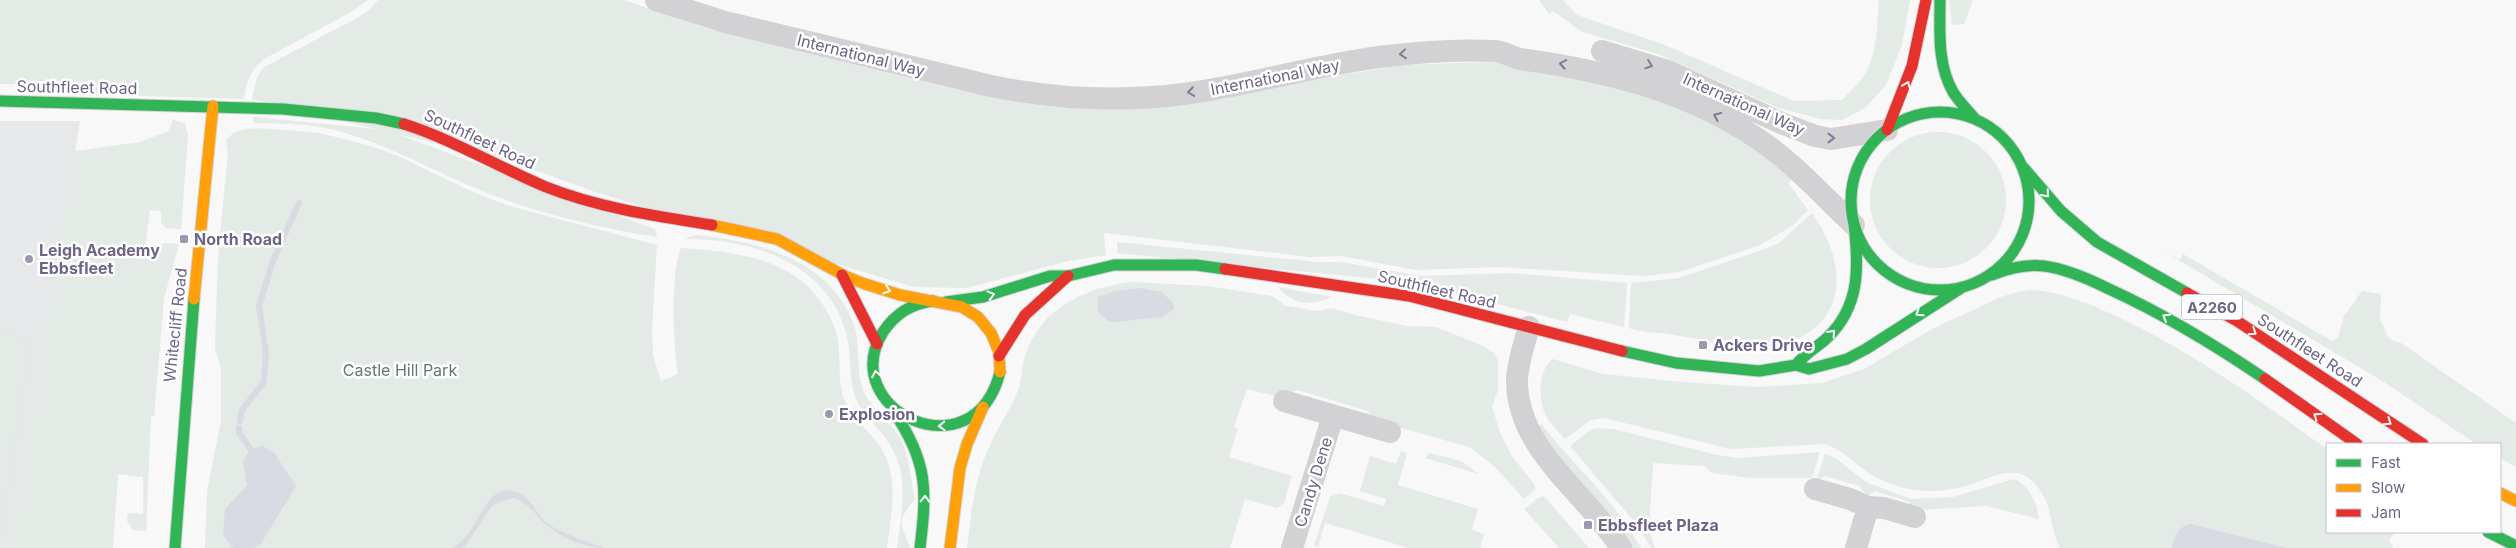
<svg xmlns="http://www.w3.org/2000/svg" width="2516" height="548" font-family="Inter,sans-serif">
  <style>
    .built { fill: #e6e8e9 }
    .green { fill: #e4eae6 }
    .water { fill: #dadae2 }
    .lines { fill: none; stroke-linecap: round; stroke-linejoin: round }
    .stream { stroke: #dadae2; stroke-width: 6 }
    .fast-casing { stroke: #d5d4d7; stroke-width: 13 }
    .slow-casing { stroke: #d5d4d7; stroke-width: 13 }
    .jam-casing { stroke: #d5d4d7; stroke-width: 13 }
    .street { stroke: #d2d1d3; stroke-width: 22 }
    .fast { stroke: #30b455; stroke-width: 11 }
    .slow { stroke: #ff9f0a; stroke-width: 11 }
    .jam { stroke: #e5322d; stroke-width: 11 }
    .oneway { stroke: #817b98 }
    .oneway2 { stroke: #fff }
    .poi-dot { fill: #9d98b0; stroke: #fff; stroke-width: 2 }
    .labels { text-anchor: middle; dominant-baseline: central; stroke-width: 5; stroke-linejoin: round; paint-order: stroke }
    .shield { fill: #fff; stroke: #9993ac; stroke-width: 1 }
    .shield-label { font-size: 15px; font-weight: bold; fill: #6d6589 }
    .street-label { font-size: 16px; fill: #6d6589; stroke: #fff }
    .poi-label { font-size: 16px; font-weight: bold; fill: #6d6589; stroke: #fff; text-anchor: start }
    .park-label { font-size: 16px; fill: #617a6f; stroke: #fff }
  </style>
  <rect width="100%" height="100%" fill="#f7f8f7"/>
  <path class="built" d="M0,121H80L12,548H0Z"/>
  <path class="green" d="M0,0H368L351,12L264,59C251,70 246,82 244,99L46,93L45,84H0Z
    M378,0H624L708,29L958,90L1036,105L1086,109H1138L1403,65L1488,62L1560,69L1700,114L1795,176L1788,183L1808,210L1792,226L1760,245L1679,272L1643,276L1499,267L1416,270L1341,256L1310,257L1104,233L1106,255L1068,261L967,288L914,287L598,193L510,161L252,99L257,77L264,67L357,18L369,10Z
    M1539,0H1563L1577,15L1665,45L1794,101L1842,100C1849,93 1857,85 1863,77C1878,55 1877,25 1879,0H1910L1902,45L1886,85L1865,108L1842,120L1820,119L1776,107L1658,54L1582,32L1553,11L1549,14Z
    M1949,0H1973L1964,24L1952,25Z
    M253,117L386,130L655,229L657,237C595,227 531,212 473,187C423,166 378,139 325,128C303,123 279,124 256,123L253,122Z
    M173,119L185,124L188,135L181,229L165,228L161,222V211L150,210L144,255L156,256L159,248L164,243L179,244L164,299L154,416L151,417L146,531L133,530L127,521L128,513L143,514V477L118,474L113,548H12L75,151L140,142L169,131Z
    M275,129L320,133L370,146L398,156L475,193L513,207L657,245L652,330L653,355L661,381L678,374C673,343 670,277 681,248C734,252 792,257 823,305C829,315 835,325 837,336C842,358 836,383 846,403C855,421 870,432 881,448C900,478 891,515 887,548H205L207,492L221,420V368L215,349L218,256L228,153L226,141C235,125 259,129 275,129Z
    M1870 200a68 68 0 1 1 136 0a68 68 0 1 1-136 0Z
    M1812,213C1862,284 1834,349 1745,349C1732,349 1720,344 1708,341C1695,338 1683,337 1670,334C1657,332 1640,333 1629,328L1631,283L1679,278L1765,249L1779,243Z
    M694,235C755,240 831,259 854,325C861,346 855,371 864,392C873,412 895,424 903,444C910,460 911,482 915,499C895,524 901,521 910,548H897C902,509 911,472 886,439C876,425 861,413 855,396C848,375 852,354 846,333C827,262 751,239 685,239Z
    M1117,242L1317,262H1340L1421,276L1511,273L1627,283L1624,327L1570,314L1567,322L1443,290L1378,279L1117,253Z
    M2160,249L2180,260L2183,254L2332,341L2338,337L2344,316L2362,291L2381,294L2380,319L2389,339L2401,343L2516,423V467L2500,458V444H2476L2384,382Z
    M1131,282L1207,286L1272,296L1286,306L1317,311L1333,308L1355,315L1407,326L1436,327L1479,344L1494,353L1498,361V390L1492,406L1499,430L1511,455L1535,485V490L1524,499L1495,467L1469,447L1373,420L1368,411L1298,390L1279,397L1247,389L1234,427L1238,428L1229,457L1292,476L1284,503L1277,508L1245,499L1230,548H967C971,511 975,475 992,441C999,425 1010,410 1017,393C1022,382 1021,368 1025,356C1041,308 1084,288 1131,282Z
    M1278,287L1332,297C1310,306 1295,306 1278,287Z
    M2031,290C2063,292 2089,304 2118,317C2193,352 2260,401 2327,449V532H2395L2389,540L2393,548H2060C2051,531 2052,512 2044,497C2021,455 1996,478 1962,487C1945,492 1926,492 1909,489C1894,486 1878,480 1866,471C1853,462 1841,449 1825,444L1731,449L1604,418L1591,420L1565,439C1558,431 1549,423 1545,414C1538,398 1538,370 1553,359L1603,374L1682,382L1757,387L1822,383L1864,369L1932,329L2001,297L2017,292Z
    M0,333L31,339L1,531H0Z
    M1541,424C1574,465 1615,501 1641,548H1631L1555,454L1538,428Z
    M1598,428L1613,429L1717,455L1738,458L1820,452L1812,478H1751L1712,473L1704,466L1653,463L1649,529L1655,548H1651L1638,526L1570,446L1592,429Z
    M1401,451L1407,453L1398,485L1478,509L1472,530L1484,534L1480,548H1409L1325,523L1318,547L1314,546L1330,497L1339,493L1384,506L1386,499L1360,491L1370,456L1396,464Z
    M1429,453L1461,461L1479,474L1425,458Z
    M1825,453L1838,460L1866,482L1911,499L1953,497L2014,479C2030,486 2037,503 2039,519L1986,506L1918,510L1914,509L1909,502L1875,491L1867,496L1859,486L1825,476L1817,480Z
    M1544,496L1589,548H1559L1524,509L1537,499Z"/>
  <path class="water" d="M1139,288L1162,292L1174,304V309L1162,317L1115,322L1108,321L1098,312V297L1115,291Z
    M263,446L275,454L296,486L260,545L253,548H233L223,535L225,509L247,485L243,462L250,449Z
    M506,490C536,494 531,514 553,527C569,536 588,542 604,548C585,548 561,538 547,525C535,515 529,503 514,498L499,502L491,507L466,545L462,548H453C459,543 465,538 470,531C480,518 487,493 506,490Z
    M2191,524L2286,548H2172C2174,537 2179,525 2191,524Z"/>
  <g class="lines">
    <path class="stream" d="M240,421L242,410L264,382L266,353L259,306L273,261L299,203
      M239,428V433L250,448"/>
    <g class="fast-casing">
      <path id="fast" d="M1940,0C1940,31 1937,64 1953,92C1959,102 1968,110 1975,119
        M0,101L283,109L376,118L404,124
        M1851 201a89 89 0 1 1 178 0a89 89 0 1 1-178 0Z
        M2023,167L2061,211L2097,242L2187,293
        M1992,275C2009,268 2026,264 2044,266C2067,269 2089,279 2109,289C2164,314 2215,345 2265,379
        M933,301C911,304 896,313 883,332C835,410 974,476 1000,372
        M946,302L983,297L1050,276H1068L1114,265H1196L1225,269
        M1622,351L1676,363L1759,371L1796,365L1809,369L1847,359L1866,349L1961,288
        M1796,365C1805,353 1818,347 1828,337C1860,306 1859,267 1854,225
        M894,412C928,462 927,490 920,548
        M2488,532L2516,546
        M175,548L194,299"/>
    </g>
    <g class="slow-casing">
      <path id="slow" d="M712,225L777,239L845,276L865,284L900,295L962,307L978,317L991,333L999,352L1000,372
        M194,299L213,106
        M2500,493L2516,501
        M950,548L960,468L967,444L983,407"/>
    </g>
    <g class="jam-casing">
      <path id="jam" d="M404,124C454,140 498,167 546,187C599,208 656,216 712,225
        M1887,130L1912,66L1926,0
        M1225,269L1409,296L1622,351
        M842,275L877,344
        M2187,293L2237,321L2423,444
        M999,356L1025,315L1068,276
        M2265,379L2357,444"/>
    </g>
    <path class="street" d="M656,0L725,22L991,86C1055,99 1120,102 1184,94C1250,85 1313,66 1379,57C1417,52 1456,49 1494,51C1503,51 1511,57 1520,59C1603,70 1688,91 1758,139C1794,163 1823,196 1854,225
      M1602,51L1668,71L1779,122L1815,136L1831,139L1887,130
      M1529,327C1524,344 1518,362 1517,379C1516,450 1587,493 1621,548
      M1284,401L1390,432
      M1815,489L1850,499L1868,507L1884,508L1915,517
      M1292,548L1333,416
      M1856,548L1868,507"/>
    <use href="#fast" class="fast"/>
    <use href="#slow" class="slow"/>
    <use href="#jam" class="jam"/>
  </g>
  <defs><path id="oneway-chevron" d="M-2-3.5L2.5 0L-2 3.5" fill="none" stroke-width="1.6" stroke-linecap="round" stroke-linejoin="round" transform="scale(1.25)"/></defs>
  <g class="oneway">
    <use href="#oneway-chevron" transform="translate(1403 54) rotate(174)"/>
    <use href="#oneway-chevron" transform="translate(1563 64) rotate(-170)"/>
    <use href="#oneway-chevron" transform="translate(1649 65) rotate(19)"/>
    <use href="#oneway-chevron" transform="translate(1191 92) rotate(171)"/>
    <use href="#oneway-chevron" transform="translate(1717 116) rotate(-155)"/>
    <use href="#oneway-chevron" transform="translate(1831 138)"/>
  </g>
  <g class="oneway2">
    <use href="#oneway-chevron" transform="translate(1907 85) rotate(-68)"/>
    <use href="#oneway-chevron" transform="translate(2046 194) rotate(49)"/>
    <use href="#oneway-chevron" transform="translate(887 290) rotate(19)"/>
    <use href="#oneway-chevron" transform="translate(991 295) rotate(-15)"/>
    <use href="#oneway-chevron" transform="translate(1919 313) rotate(147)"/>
    <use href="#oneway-chevron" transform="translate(2166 317) rotate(-150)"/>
    <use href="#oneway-chevron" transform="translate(2253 332) rotate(33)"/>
    <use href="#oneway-chevron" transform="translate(1832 333) rotate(-48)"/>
    <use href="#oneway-chevron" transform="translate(876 374) rotate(-100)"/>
    <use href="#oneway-chevron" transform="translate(2317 416) rotate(-144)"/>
    <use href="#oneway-chevron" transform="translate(2388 422) rotate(34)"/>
    <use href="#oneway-chevron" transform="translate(942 426) rotate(178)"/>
    <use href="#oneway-chevron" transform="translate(925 499) rotate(-88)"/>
  </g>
  <g class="poi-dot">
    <rect x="179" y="234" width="10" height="10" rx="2.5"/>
    <circle cx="29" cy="259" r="5"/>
    <rect x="1698" y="340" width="10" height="10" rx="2.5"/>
    <circle cx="829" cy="414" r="5"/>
    <rect x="1583" y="520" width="10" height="10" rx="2.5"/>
  </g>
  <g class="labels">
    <rect class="shield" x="2182" y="294.5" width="60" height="25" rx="4"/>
    <g class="shield-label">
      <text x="2212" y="307">A2260</text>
    </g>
    <g class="street-label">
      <text transform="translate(861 55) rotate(14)">International Way</text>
      <text transform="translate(1275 77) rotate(-11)">International Way</text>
      <text transform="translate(77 87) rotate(1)">Southfleet Road</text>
      <text transform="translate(1744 104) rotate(24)">International Way</text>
      <text transform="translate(480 139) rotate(25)">Southfleet Road</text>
      <text transform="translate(1437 289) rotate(13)">Southfleet Road</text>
      <text transform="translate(175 325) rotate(-84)">Whitecliff Road</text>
      <text transform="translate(2310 350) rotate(33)">Southfleet Road</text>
      <text transform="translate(1313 482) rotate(-73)">Candy Dene</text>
    </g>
    <g class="poi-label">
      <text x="194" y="239">North Road</text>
      <text x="39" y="250">Leigh Academy<tspan x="39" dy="18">Ebbsfleet</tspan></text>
      <text x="1713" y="345">Ackers Drive</text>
      <text x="839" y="414">Explosion</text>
      <text x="1598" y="525">Ebbsfleet Plaza</text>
    </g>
    <g class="park-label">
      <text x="400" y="370">Castle Hill Park</text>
    </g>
  </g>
  <rect x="2326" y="443" width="175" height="90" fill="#ffffff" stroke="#c5c1d0"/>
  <rect x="2336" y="459" width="25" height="8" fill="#30b455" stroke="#c5c1d0"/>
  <text x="2371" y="468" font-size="15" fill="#6d6589">Fast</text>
  <rect x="2336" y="484" width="25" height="8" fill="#ff9f0a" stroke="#c5c1d0"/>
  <text x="2371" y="493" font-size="15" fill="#6d6589">Slow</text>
  <rect x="2336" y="509" width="25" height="8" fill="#e5322d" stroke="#c5c1d0"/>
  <text x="2371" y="518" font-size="15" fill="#6d6589">Jam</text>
</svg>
